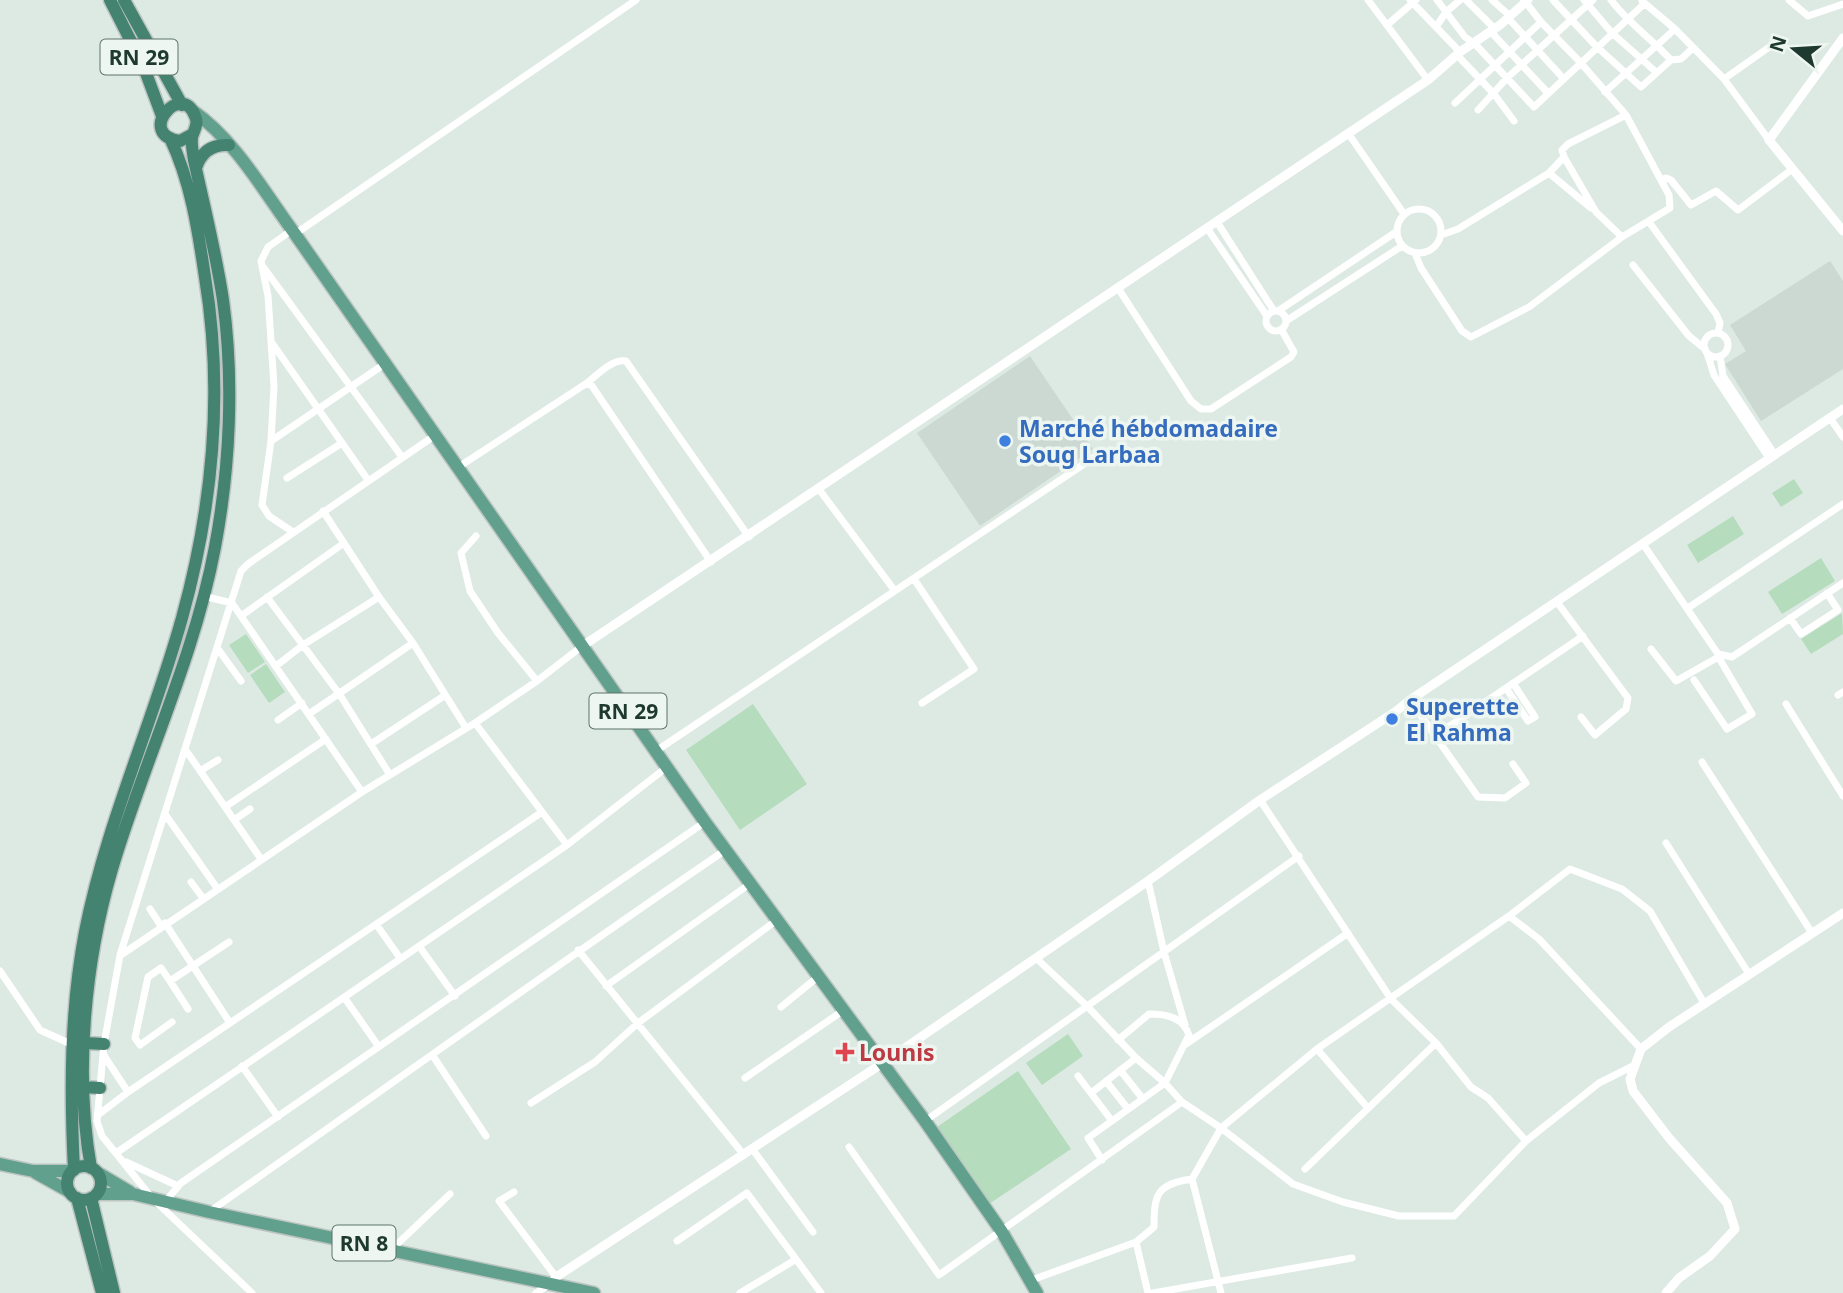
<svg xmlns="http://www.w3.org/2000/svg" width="1843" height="1293" font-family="'Noto Sans',sans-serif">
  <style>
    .built { fill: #cbd9d2 }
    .green { fill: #b5dcbd }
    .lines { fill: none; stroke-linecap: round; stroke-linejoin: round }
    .primary-casing { stroke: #bcc4c1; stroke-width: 15 }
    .trunk-casing { stroke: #bcc4c1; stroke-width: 15 }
    .minor { stroke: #fff; stroke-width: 7 }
    .tertiary { stroke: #fff; stroke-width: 9 }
    .primary { stroke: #60a08c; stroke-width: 12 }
    .trunk { stroke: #458371; stroke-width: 12 }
    .shop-dot { fill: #3f7fe0; stroke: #edf6f1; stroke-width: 2.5 }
    .health-dot { fill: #e0444e; stroke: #edf6f1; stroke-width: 2.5 }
    .labels { text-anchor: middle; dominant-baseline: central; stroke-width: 7; stroke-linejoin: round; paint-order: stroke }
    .shield { fill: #edf6f1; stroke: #5c726a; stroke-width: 2 }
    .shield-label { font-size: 21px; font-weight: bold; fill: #1e3930 }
    .shop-label { font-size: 23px; font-weight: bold; fill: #366cbe; stroke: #edf6f1; text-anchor: start }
    .health-label { font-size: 23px; font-weight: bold; fill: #be3a42; stroke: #edf6f1; text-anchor: start }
  </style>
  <rect width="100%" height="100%" fill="#ddeae3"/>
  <path class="built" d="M1830,261L1843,281V369L1761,421L1725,364L1746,351L1730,325Z
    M1030,356L1093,449L980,526L917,433Z"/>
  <path class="green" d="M1794,479L1803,493L1781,507L1772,493Z
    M1733,516L1744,534L1698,563L1687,545Z
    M1821,558L1835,581L1782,614L1768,592Z
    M1842,613L1843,634L1811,654L1801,639Z
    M246,634L265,662L248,673L229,645Z
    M266,664L285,692L269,703L250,675Z
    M753,704L807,784L740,830L686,750Z
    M1068,1034L1083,1056L1042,1085L1026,1063Z
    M1018,1071L1071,1149L989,1204L937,1127Z"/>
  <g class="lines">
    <g class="primary-casing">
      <path id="primary" d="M193,111C236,141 264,192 295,234L705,822L925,1121L1002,1232L1037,1293
        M0,1164L33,1171H72
        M36,1173L70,1192
        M98,1173L130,1192
        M97,1194H133L209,1212L594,1293"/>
    </g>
    <g class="trunk-casing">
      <path id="trunk" d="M110,0L143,65L162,116
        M124,0L182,105
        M196,168C201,152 212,144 229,145
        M85,1043L104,1044
        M84,1087L100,1088
        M67 1183a17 17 0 1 1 34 0a17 17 0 1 1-34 0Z
        M91,1168C74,1073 85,961 112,869C144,761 194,659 215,547C230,467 234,380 223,300C216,253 204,206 194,160C193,153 191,145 192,137C194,130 199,124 195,116C181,80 135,135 180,141L193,134
        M74,1170C70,1091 70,1010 85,932C106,824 153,723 182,618C213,506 224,392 205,277C198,230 191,182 170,138
        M77,1198L102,1293
        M91,1198L114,1293"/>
    </g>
    <path class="minor" d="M1368,0L1428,80
      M1410,0L1460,52
      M1437,0L1465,37L1475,44L1534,107L1644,4
      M1466,0L1495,29
      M1492,0L1510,16
      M1524,0L1541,22L1580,62L1626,115L1669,195L1670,208L1622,237L1596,212L1564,157L1562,150L1568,144L1626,115
      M1553,0L1596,46L1641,87L1671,60L1681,59L1693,48
      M1584,0L1612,33L1656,72
      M1611,0C1628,23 1651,38 1671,60
      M1789,0L1808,16L1843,4
      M1642,1L1675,29L1724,79L1769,140
      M1508,18L1563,78
      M1387,25L1416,0
      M1436,27L1446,12L1460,0
      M1491,32L1548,93
      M1458,56L1494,94L1514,121
      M1724,79L1775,43
      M1605,92L1675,29
      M1455,103L1541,22
      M1478,110L1507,78L1593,0
      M1348,133L1404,214
      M1549,173L1591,208
      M1661,180L1666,178L1671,180L1691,205L1716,191L1738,210L1791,170
      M1397 231a22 22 0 1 1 44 0a22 22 0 1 1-44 0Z
      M1217,222L1274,311
      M1649,222L1716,314L1720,323L1718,333
      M1207,228L1267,316
      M292,230L268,247L261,261L268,296L274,386L271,441L262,505L269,516L293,532
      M295,234L636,0
      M1441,235L1458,229L1549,173L1564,157
      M1415,253L1421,268L1462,331L1471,337L1529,307L1622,237
      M1633,265L1689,336L1705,349
      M264,268L402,457
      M1118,288L1191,401L1201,409H1211L1291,357L1294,352L1281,329
      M1278,311L1396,232
      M1266 321a10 10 0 1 1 20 0a10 10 0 1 1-20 0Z
      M1286,321L1402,246
      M1704 345a12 12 0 1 1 24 0a12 12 0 1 1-24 0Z
      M272,343L368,480
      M1707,353L1714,375L1769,458
      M1720,356L1723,376L1775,455
      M587,383C598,374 612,359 626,361L749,537
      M1830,418L1843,437
      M271,441L386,363
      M457,468L587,383L592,386L711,562
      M287,478L342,443
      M818,488L895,591
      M323,511L379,597L413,643L466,728
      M476,536L461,553L470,591L498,633L537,681
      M1643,544L1718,654L1732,657L1843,583
      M914,579L974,669L922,703
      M203,596L232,603L362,792
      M267,597L340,695L390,775
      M1557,602L1628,698L1626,709L1595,735L1581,717
      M1688,608L1843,504
      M241,616L344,543
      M1790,618L1801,634L1838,610L1827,593
      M218,649L241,681
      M1651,649L1676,681L1722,655
      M276,666L303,645L379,597
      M1694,680L1727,729L1752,714L1719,658
      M1506,688L1528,721L1535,717L1513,683
      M1838,695L1843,692
      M1410,700L1478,797L1505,798L1526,783L1513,764
      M1786,704L1843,796
      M309,714L413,643
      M278,720L302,703
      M475,723L567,845
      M1435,736L1583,636
      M371,744L444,696
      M185,749L261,859
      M656,751L1096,456
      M1702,762L1812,933
      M200,771L218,760
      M1260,800L1391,999L1436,1043L1471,1087L1488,1098L1526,1141
      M225,807L326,739
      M165,814L217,888
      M234,820L250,809
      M1666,843L1749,974
      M1148,881L1164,952L1185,1025
      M191,882L203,898
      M150,909L161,926
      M1509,916L1539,939L1641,1049
      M165,923L230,1023
      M376,924L400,958
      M419,946L455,996
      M578,950L744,1155
      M121,955L362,792L475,723L537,681L581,647
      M1036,958L1087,1006L1136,1058L1165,1083L1182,1102L1221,1128L1293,1184L1343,1202L1399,1216H1454L1526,1141L1599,1083L1635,1065
      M0,971L40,1030L73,1045
      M170,981L188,1009
      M606,986L751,883
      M344,997L379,1047
      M781,1007L819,976
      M172,1022L140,1045L135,1038L148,977L161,968L170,981L229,942
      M1186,1044L1348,933
      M1317,1049L1368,1108
      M103,1054L128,1092
      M433,1056L486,1136
      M242,1066L278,1117
      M1120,1070L1143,1099
      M1078,1076L1112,1121
      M745,1078L844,1010
      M1106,1081L1128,1109
      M1091,1093L1136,1058
      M531,1103L595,1062L638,1023L777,920
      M98,1115L128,1092L542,812
      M925,1121L1299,856
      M849,1147L939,1275L1182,1102
      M753,1150L813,1232
      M116,1153L567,845L667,767
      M1102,1160L1088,1138L1165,1083L1189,1035C1183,1017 1166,1014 1149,1014L1118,1040
      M126,1162L178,1186
      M1305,1169L1436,1043
      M514,1192L499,1201L556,1277
      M165,1202L181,1183L705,822
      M209,1212C382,1091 552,968 727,849
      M677,1241L747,1193L821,1293
      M1136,1242L1148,1293
      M392,1249L450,1194
      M1029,1281L1136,1242L1154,1227C1154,1194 1157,1184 1192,1179
      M252,1293L152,1198L102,1136L97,1121L104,1044L120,955L241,571L248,564L434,436
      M536,1293L550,1284
      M740,1293L795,1260
      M1153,1293L1352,1258
      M1221,1293L1192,1179L1221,1128L1317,1049L1509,916L1570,869L1622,889L1650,911L1704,1003"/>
    <path class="tertiary" d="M1843,38L1769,140L1843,231
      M581,647L1428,80L1460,52L1500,25L1528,0
      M551,1284L556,1277L883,1063L1148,881L1260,800L1395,712L1410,700L1843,409
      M1666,1293L1679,1278L1710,1256L1735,1229L1727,1203L1669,1138L1633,1091L1630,1079L1641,1049L1669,1027L1843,913"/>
    <use href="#primary" class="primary"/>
    <use href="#trunk" class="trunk"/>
  </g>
  <g class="shop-dot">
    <circle cx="1005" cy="441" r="7"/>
    <circle cx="1392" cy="719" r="7"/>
  </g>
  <path class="health-dot" d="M841.5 1041.5h7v7h7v7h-7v7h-7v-7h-7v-7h7z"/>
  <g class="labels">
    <g class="shield">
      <rect x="100.5" y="39.5" width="77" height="35" rx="5"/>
      <rect x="589.5" y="693.5" width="77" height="35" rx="5"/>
      <rect x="332.5" y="1225.5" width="63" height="35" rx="5"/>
    </g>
    <g class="shield-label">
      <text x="139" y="57">RN 29</text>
      <text x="628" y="711">RN 29</text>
      <text x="364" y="1243">RN 8</text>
    </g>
    <g class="shop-label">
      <text x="1019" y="428">Marché hébdomadaire<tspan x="1019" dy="26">Soug Larbaa</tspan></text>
      <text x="1406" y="706">Superette<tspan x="1406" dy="26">El Rahma</tspan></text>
    </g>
    <g class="health-label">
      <text x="859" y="1052">Lounis</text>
    </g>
  </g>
  <g transform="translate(1794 49) rotate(288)" stroke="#edf6f1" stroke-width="5" paint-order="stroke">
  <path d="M0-5L12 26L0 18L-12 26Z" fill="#1e3930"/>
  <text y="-10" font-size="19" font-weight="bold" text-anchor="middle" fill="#1e3930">N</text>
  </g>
</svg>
